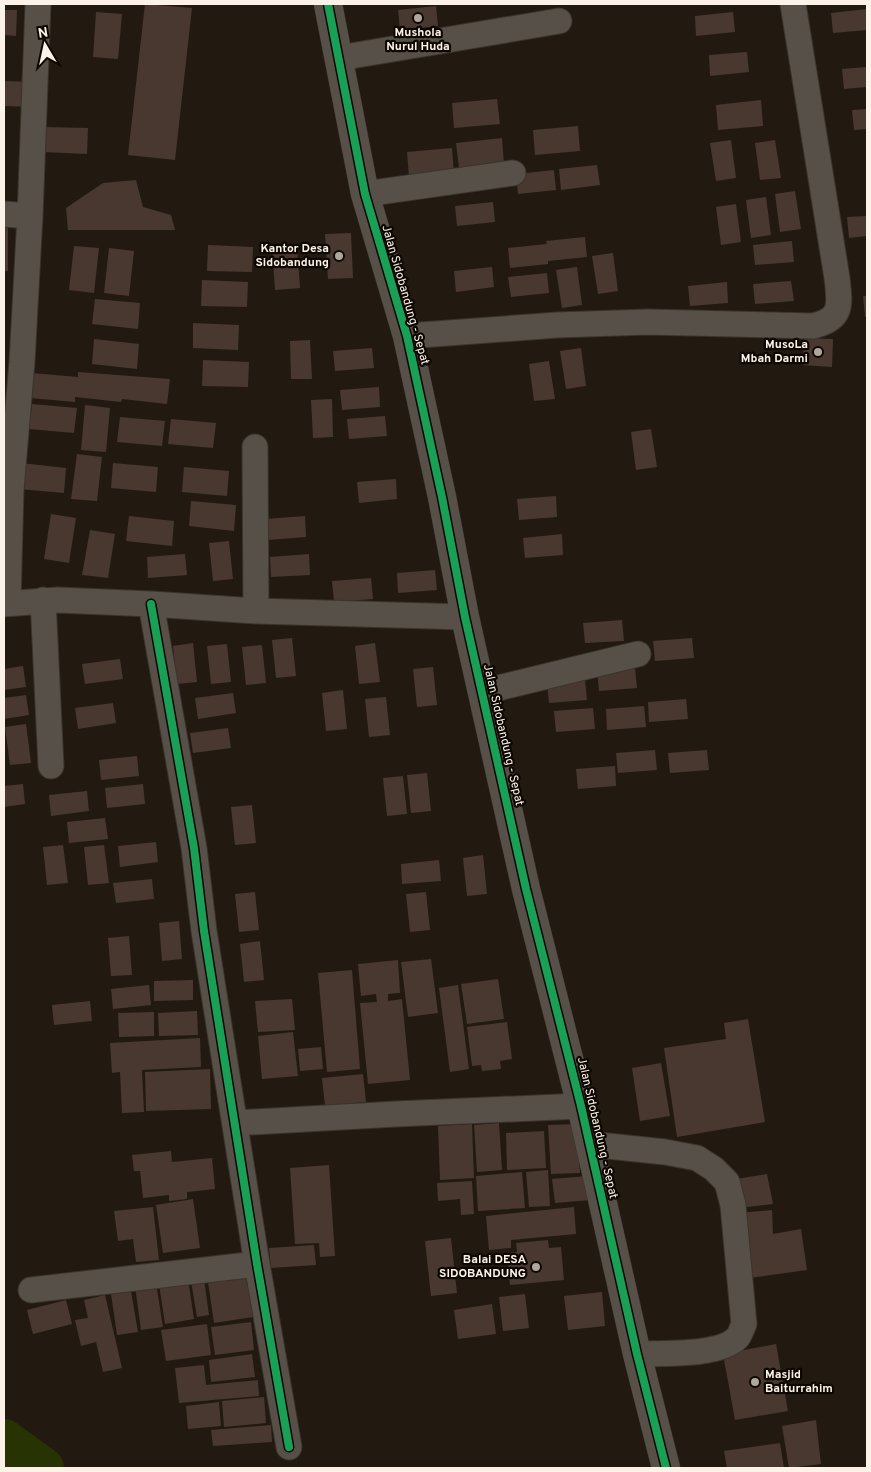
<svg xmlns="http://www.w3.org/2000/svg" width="871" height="1472" font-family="Overpass,sans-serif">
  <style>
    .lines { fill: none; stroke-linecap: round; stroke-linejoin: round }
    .river { stroke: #273302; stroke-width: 42 }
    .building { fill: #483830 }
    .minor-casing { stroke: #3a342e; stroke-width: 27 }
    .tertiary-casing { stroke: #3a342e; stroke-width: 29 }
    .minor { stroke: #575049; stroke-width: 25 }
    .tertiary { stroke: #575049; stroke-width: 28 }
    .cycleway-casing { stroke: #0d0702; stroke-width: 11 }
    .cycleway { stroke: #1a9f57; stroke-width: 8 }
    .poi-dot { fill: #b0a69d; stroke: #0d0702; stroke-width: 2 }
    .labels { text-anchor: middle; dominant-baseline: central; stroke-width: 4.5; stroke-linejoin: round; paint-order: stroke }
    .poi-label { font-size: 12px; font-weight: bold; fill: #fdf2e8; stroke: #0d0702; text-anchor: end }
    .street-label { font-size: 12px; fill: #fdf2e8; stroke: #0d0702 }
  </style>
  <rect width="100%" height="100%" fill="#221a11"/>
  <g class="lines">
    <path class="river" d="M4,1440L43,1468"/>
  </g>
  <path class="building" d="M145,4L192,8L175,160L128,155Z
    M436,6L438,26L400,30L398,10Z
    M867,9V30L833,33L831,13Z
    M4,10H17L16,36L4,35Z
    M96,12L122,14L118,59L93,57Z
    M733,12L735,32L696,36L695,16Z
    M747,52L749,72L710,76L709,55Z
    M867,67V87L844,89L842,69Z
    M4,81L32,82L31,107L4,106Z
    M497,99L500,124L454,128L452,103Z
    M761,100L763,126L718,130L716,105Z
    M867,109V129L854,130L852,110Z
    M578,126L580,151L535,155L533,130Z
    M43,127L88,128L87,154L42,152Z
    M502,138L504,164L459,168L456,143Z
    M731,140L736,178L716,181L710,143Z
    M775,140L781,178L760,180L755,143Z
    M452,148L454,173L409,177L407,152Z
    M597,165L600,185L561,190L559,169Z
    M554,170L556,190L518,194L516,174Z
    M136,180L143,207L171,215L175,230H68L66,208L103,183Z
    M795,191L801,229L780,232L775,194Z
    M766,197L771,235L751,238L746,200Z
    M493,202L495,222L457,226L455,206Z
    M736,204L741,242L721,245L716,207Z
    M867,216V236L849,238L847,217Z
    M4,226H8V271H4Z
    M351,233L353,278L328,279L325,234Z
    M585,237L587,257L548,261V264L510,268L508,248L547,244L546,241Z
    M792,241L794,262L755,265L753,245Z
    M297,244L300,288L275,290L272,245Z
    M208,245L253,247L252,272L207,271Z
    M74,246L99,248L94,293L69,290Z
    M109,248L134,251L129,296L104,293Z
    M613,253L618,291L598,294L592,256Z
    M492,267L494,287L456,292L454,271Z
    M577,267L582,305L562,308L556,270Z
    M547,273L549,293L511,297L508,277Z
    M202,280L248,282L247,307L201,306Z
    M791,281L794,301L755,304L753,284Z
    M727,282L728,303L690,306L688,286Z
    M863,296H867V316L865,317Z
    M95,299L140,303L138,329L92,324Z
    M193,323L239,325L238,350L193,348Z
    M804,338L833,339L832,367L803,365Z
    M94,339L139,344L137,369L92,364Z
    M310,340L312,379H291L290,341Z
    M372,348L374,368L335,371L333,351Z
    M581,348L586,386L566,389L560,351Z
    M203,360L249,362L248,387L202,386Z
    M549,361L555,399L534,401L529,364Z
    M78,372L170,379L167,404L122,399L121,402L75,397V402L30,398L32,373L78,377Z
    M379,387L380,407L342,410L340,390Z
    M332,399L333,437L313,438L311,400Z
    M32,404L77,408L74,433L29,429Z
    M85,405L110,408L106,452L81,450Z
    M385,416L387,436L349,439L347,419Z
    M120,417L165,421L162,446L117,442Z
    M171,419L216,423L213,448L168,444Z
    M651,429L657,467L636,470L631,432Z
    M77,454L102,457L97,501L71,499Z
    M21,463L66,468L64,493L19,489Z
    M113,463L158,467L156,492L111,488Z
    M184,467L229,471L227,496L182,492Z
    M396,479L397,499L359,503L357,482Z
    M556,496L557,517L519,520L517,499Z
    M191,501L236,505L234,531L189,526Z
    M51,514L76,518L69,563L44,559Z
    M129,516L174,521L172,546L126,541Z
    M305,516L306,537L268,540L266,519Z
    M90,530L115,534L108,578L82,575Z
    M562,534L563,555L525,558L523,538Z
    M229,541L233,579L213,581L209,543Z
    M185,554L187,575L148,578L147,557Z
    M309,554L310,575L271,577L270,557Z
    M435,570L437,590L398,593L397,573Z
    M371,578L373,599L334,602L332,581Z
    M622,620L624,641L585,643L583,623Z
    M292,638L296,676L276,678L272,640Z
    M692,638L694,658L655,661L653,641Z
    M193,643L197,682L177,684L173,646Z
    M375,643L380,682L359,684L355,646Z
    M227,644L231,682L211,684L207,646Z
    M262,645L266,683L246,685L242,647Z
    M120,659L123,679L85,684L82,664Z
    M23,666L26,687L4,690V669Z
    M433,667L437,705L417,707L413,669Z
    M635,668L637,688L599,691L597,671Z
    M585,680L587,700L549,703L547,683Z
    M343,690L347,729L326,731L322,693Z
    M233,693L236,713L198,719L195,698Z
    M26,695L29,715L4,719V698Z
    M386,697L390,735L369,737L365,699Z
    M686,699L688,719L649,722L648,702Z
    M113,703L116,723L78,729L75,708Z
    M644,706L646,727L607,730L606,709Z
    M593,708L595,729L556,732L554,711Z
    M26,724L31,763L10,765L5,727Z
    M228,728L231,748L193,753L190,733Z
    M655,750L657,770L618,773L616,753Z
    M707,750L709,770L670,773L668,753Z
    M137,756L139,776L101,780L99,760Z
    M615,766L616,786L578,789L576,769Z
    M427,773L431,811L411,813L407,775Z
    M403,776L407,814L387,816L383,778Z
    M23,784L25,804L4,807V786Z
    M143,784L145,804L107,808L105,788Z
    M87,791L89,811L51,816L49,795Z
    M252,805L256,843L235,845L231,807Z
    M105,818L108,839L69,843L67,822Z
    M156,842L158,862L120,867L118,846Z
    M63,845L68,883L47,885L43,847Z
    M104,845L109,883L88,885L84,847Z
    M483,855L487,894L467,896L463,858Z
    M439,860L441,881L402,884L401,864Z
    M152,879L154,899L116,903L113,883Z
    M255,892L259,930L239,932L235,894Z
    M426,892L430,930L410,932L406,894Z
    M179,921L182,959L162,961L159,923Z
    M129,936L132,975L111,976L108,938Z
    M260,941L264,980L244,982L240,944Z
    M431,959L438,1013L408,1017L401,962Z
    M398,960L400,993L388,994V1001L402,999L410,1080L368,1084L360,1003L377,1002L376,994L361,996L358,964Z
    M352,970L360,1069L327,1072L318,973Z
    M498,979L504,1019L467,1024L461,984Z
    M193,980V1000L154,1001V981Z
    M149,985L151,1005L113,1009L111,989Z
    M458,985L469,1069L450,1072L439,988Z
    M292,999L295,1030L258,1032L255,1001Z
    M90,1001L92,1021L54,1025L52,1005Z
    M197,1011L198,1035L159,1036L158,1013Z
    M154,1012V1036L119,1037L118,1013Z
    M748,1019L765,1122L677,1137L664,1048L726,1039L724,1023Z
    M507,1022L512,1059L500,1061L501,1069L482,1071L481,1065L472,1066L467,1027Z
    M293,1032L298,1076L262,1079L258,1036Z
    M200,1038L201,1067L142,1070L144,1112L122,1113L120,1072L112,1073L110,1043Z
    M321,1047L323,1069L300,1071L298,1049Z
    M661,1063L670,1116L640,1121L632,1068Z
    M210,1069L211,1109L146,1111L145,1072Z
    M363,1074L366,1102L325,1106L322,1078Z
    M499,1123L502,1170L477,1172L474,1125Z
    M472,1124L474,1178L440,1180L438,1126Z
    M577,1124L580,1173L551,1174L548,1125Z
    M544,1131L546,1168L507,1170L506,1133Z
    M171,1151L172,1162L212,1158L215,1189L187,1192V1199L169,1201V1195L143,1198L140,1171H134L132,1155Z
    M329,1165L335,1256L320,1257L319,1243L295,1244L290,1168Z
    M548,1170L550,1206L529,1207L526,1172Z
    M522,1172L525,1208L478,1211L476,1176Z
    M767,1174L773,1204L739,1208L736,1179Z
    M588,1176L591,1200L555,1203L552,1179Z
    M472,1181L474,1214L461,1215L460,1199L438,1201L437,1183Z
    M193,1199L200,1248L163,1253L156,1205Z
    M153,1207L159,1260L136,1262L133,1239L118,1241L114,1211Z
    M574,1207L576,1234L511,1240V1248L489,1250L486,1216Z
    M772,1210L773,1234L801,1229L807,1270L743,1279L738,1213Z
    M451,1238L457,1293L431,1296L425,1241Z
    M548,1240L549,1248L561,1247L564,1280L510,1285L507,1253L517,1252L516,1243Z
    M314,1245L316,1265L271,1268L269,1248Z
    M248,1277L253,1317L214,1323L208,1282Z
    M188,1279L194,1319L165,1324L159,1284Z
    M204,1279L209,1315L197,1317L191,1281Z
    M156,1283L163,1327L141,1330L135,1286Z
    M131,1291L138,1332L117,1335L111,1294Z
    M602,1292L605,1326L568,1330L564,1296Z
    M525,1294L529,1328L503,1331L499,1297Z
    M105,1295L122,1368L103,1372L96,1342L81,1346L75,1320L88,1318L84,1300Z
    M66,1300L72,1324L33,1334L27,1310Z
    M492,1304L496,1334L458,1339L454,1310Z
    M251,1322L254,1350L215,1355L211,1327Z
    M207,1324L211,1355L166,1361L161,1330Z
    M776,1344L788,1411L735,1420L723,1354Z
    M252,1354L255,1377L211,1382L209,1360Z
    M204,1365L206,1385L258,1380L259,1396L179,1403L175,1368Z
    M264,1397L266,1423L224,1427L222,1401Z
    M219,1402L221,1426L188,1429L186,1406Z
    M816,1420L821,1464L789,1468L782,1426Z
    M271,1425L272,1442L213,1446L211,1430Z
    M780,1443L784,1468H727L724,1451Z"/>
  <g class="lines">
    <g class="minor-casing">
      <path id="minor" d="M339,58L559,21
        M365,194L513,173
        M4,214L30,216
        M407,336L557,325L648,322L813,326C843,319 840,305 837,278L793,4
        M255,447L256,611
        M43,600L51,766
        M8,603L11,490L22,362L30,216L38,4
        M4,604L58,600L151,604L256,611L465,617
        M151,604L194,848L204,931L257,1264L289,1447
        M482,692L638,654
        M235,1123L396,1114L581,1106
        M589,1144L665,1152L697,1158L714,1169L727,1182L733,1205L744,1324C742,1328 740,1335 737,1338C720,1356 662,1353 637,1354
        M31,1290L257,1264"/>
    </g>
    <g class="tertiary-casing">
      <path id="tertiary" d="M328,4L365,194L407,336L442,497L465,617L526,889L581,1106L637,1354L666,1468"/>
    </g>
    <use href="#minor" class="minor"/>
    <use href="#tertiary" class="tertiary"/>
    <g class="cycleway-casing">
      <path id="cycleway" d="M328,4L365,194L407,336L442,497L465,617L526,889L581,1106L637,1354L666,1468
        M151,604L194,848L204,931L257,1264L289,1447"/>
    </g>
    <use href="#cycleway" class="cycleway"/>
  </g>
  <g class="poi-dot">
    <circle cx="418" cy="18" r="5"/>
    <circle cx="339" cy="256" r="5"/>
    <circle cx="818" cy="352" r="5"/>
    <circle cx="536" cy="1267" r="5"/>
    <circle cx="755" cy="1382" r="5"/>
  </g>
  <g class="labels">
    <g class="poi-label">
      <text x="418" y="33" text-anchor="middle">Mushola<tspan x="418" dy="14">Nurul Huda</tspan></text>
      <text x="329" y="249">Kantor Desa<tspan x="329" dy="14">Sidobandung</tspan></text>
      <text x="808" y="345">MusoLa<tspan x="808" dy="14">Mbah Darmi</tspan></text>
      <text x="526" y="1260">Balai DESA<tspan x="526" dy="14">SIDOBANDUNG</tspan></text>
      <text x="765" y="1375" text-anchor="start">Masjid<tspan x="765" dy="14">Baiturrahim</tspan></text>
    </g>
    <g class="street-label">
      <text transform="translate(405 295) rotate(74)">Jalan Sidobandung - Sepat</text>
      <text transform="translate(503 735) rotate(77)">Jalan Sidobandung - Sepat</text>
      <text transform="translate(597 1128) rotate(77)">Jalan Sidobandung - Sepat</text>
    </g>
  </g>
  <rect width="871" height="1472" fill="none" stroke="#fdf2e8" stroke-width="10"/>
  <g transform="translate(45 45) rotate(351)" stroke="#0d0702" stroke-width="4" paint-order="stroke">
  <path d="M0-4L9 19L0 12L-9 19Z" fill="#fdf2e8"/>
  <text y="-8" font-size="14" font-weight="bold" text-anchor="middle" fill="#fdf2e8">N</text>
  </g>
</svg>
